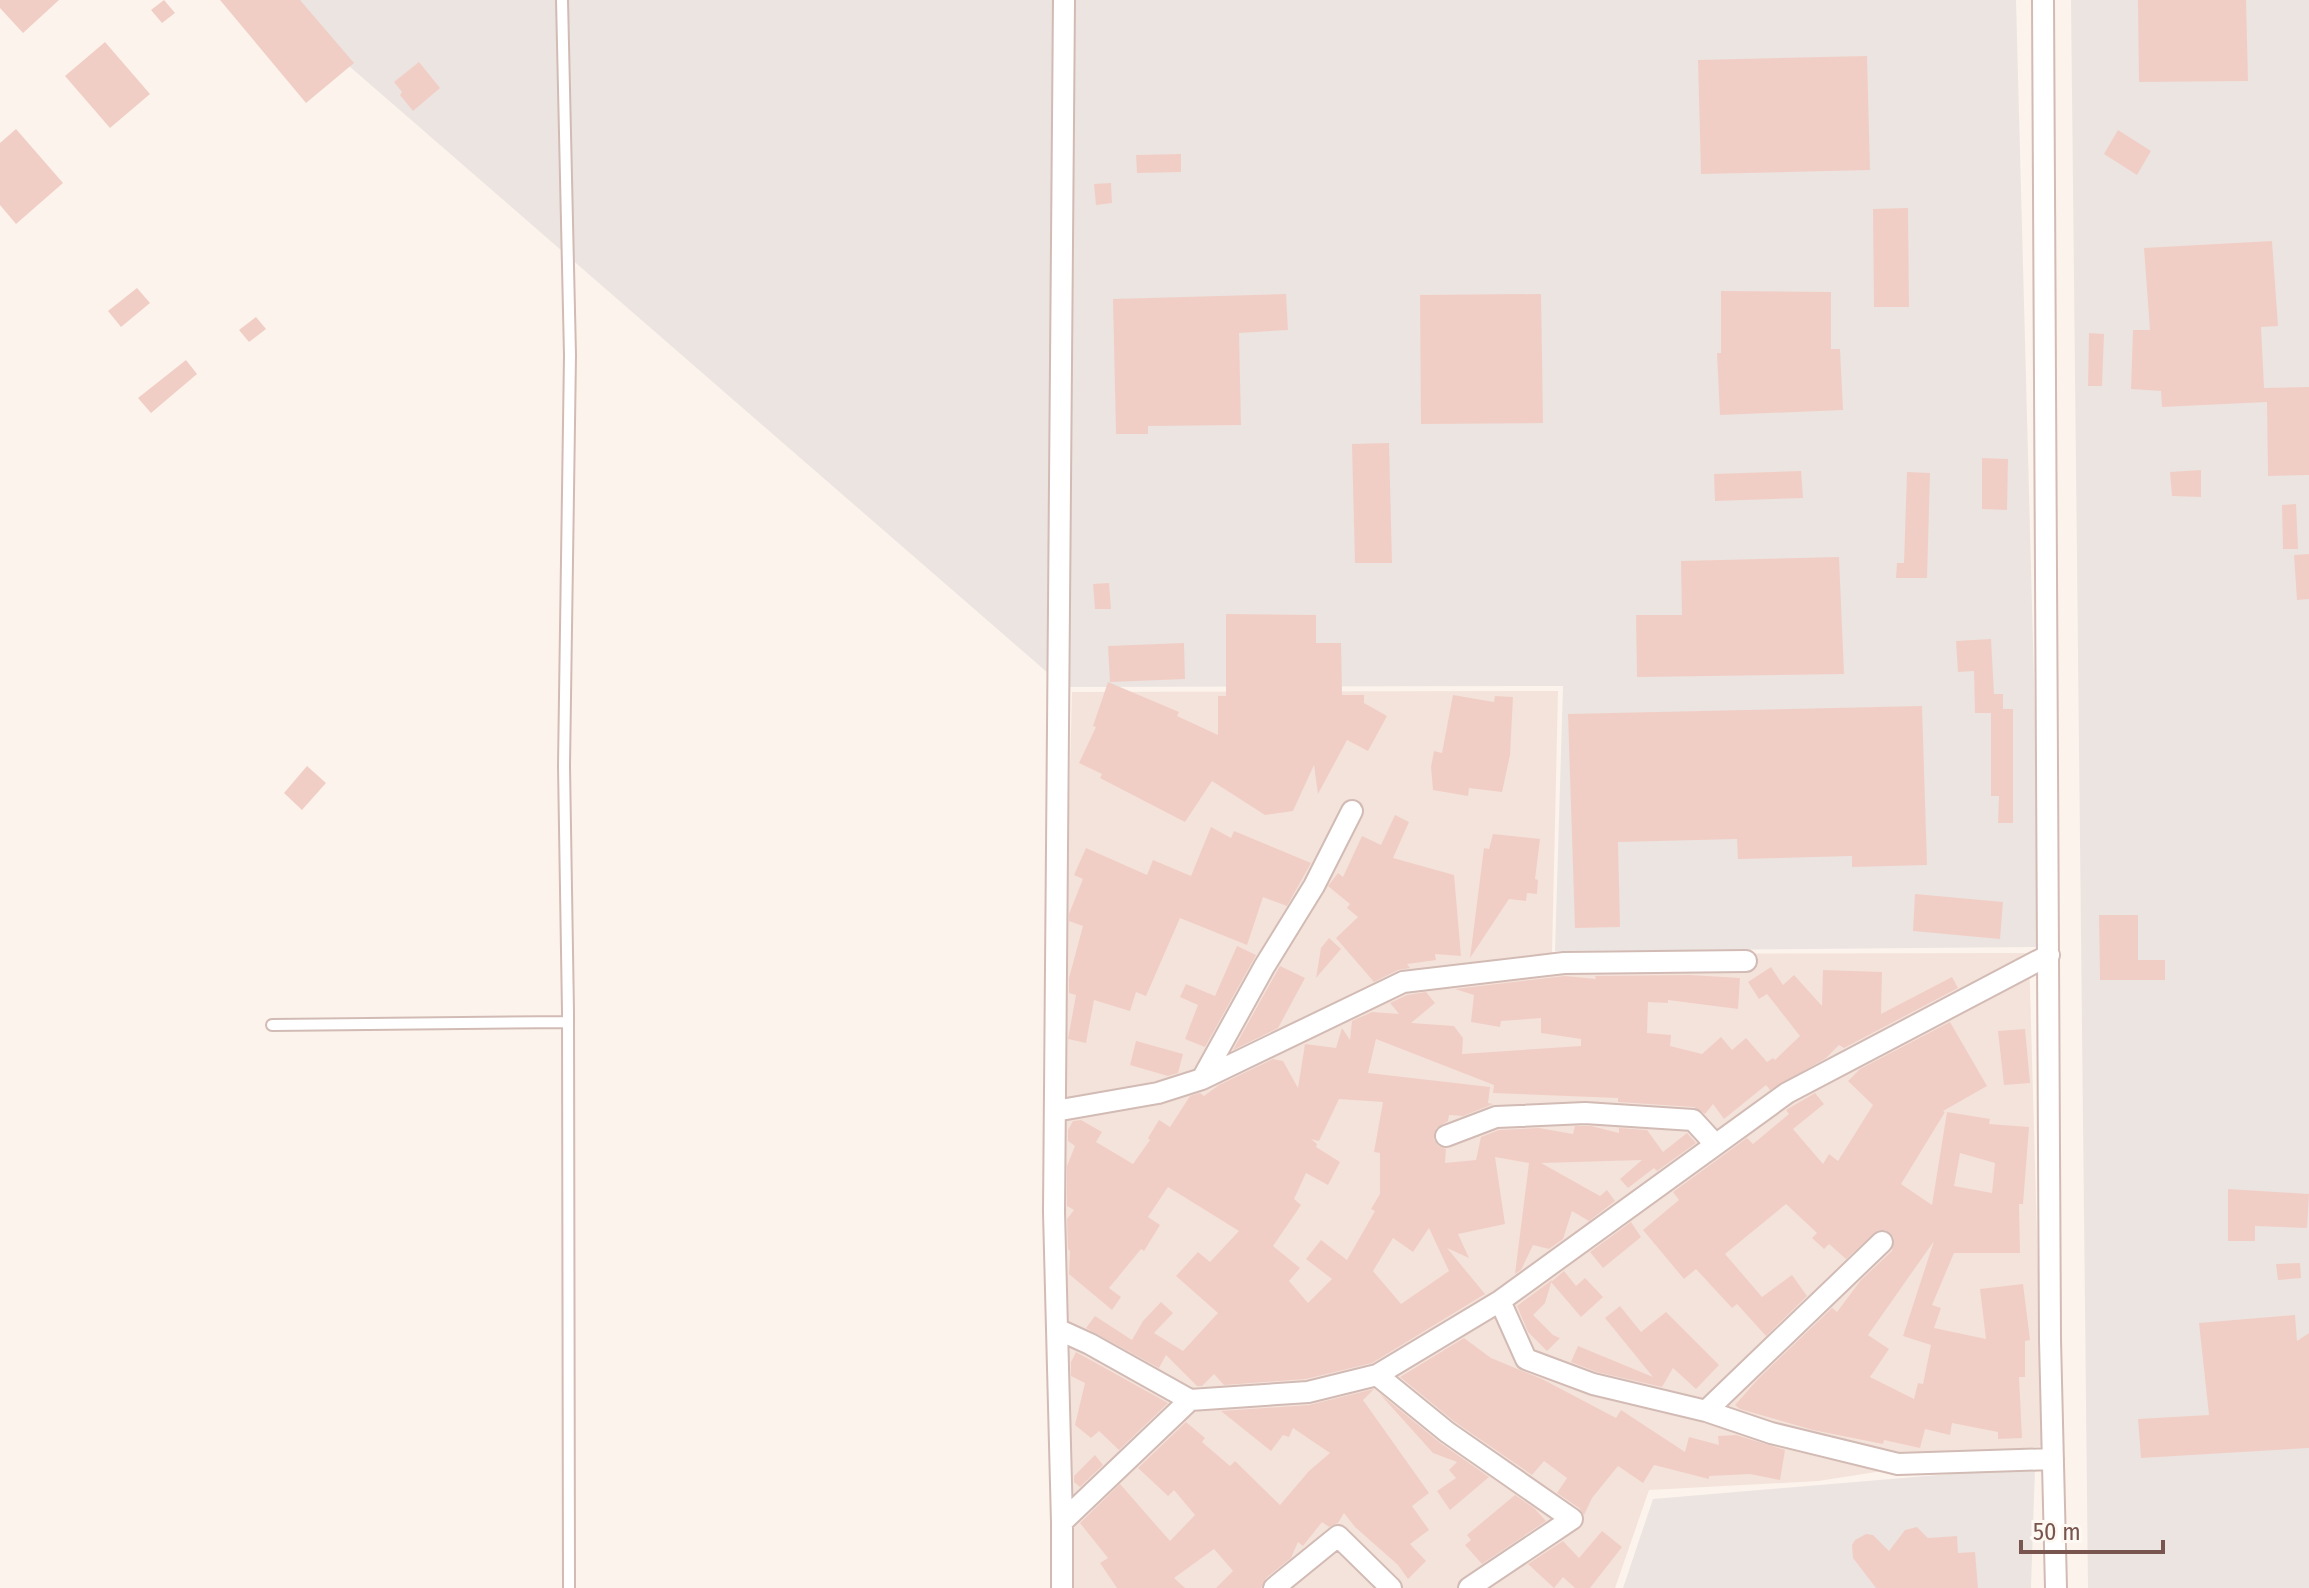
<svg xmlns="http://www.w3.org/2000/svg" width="2309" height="1588" font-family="'Fira Sans Condensed',sans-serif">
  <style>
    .residential { fill: #f4e3db }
    .industrial { fill: #ece4e1 }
    .building { fill: #f1cec5; fill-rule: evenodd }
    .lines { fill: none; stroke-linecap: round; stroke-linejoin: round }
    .service-casing { stroke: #d2bbb4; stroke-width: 14 }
    .minor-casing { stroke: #d2bbb4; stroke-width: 24 }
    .service { stroke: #fff; stroke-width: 10 }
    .minor { stroke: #fff; stroke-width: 20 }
  </style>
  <rect width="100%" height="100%" fill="#fcf3ec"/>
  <path class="residential" d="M1558,691L1552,954L2029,953L2043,1446L1818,1481L1649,1490L1615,1588H1063L1057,1261L1072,692Z"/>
  <path class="industrial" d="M273,0H2016L2041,947L1555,951L1563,686L1064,687Z
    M2071,0H2309V1588H2088Z
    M2035,1467L2031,1588H1623L1653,1499Z"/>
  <path class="building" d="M0,0H59L23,33L0,8Z
    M164,0L175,13L162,23L151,10Z
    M220,0H300L354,63L306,103Z
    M2138,0H2246L2248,81L2139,82Z
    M105,42L150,94L110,128L65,76Z
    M1867,56L1870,170L1701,174L1698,60Z
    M419,62L440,88L413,111L400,95L402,92L394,82Z
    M16,129L63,183L16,224L0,205V143Z
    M2118,130L2151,151L2137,175L2104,154Z
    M1181,154V172L1137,173L1136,155Z
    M1111,183L1112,203L1096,205L1094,184Z
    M1908,208L1909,307H1874L1873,209Z
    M2272,241L2278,326L2261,327L2264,388L2309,387V475L2268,476L2267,402L2162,407L2161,391L2131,389L2133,330H2150L2144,248Z
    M137,288L150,303L121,327L108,311Z
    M1721,291L1831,292V349H1840L1843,410L1720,415L1717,353H1721Z
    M1286,294L1288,330L1239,333L1241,425L1148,426V434H1116L1113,299Z
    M1541,294L1543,423L1421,424L1420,295Z
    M256,317L266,329L249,342L239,330Z
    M2089,333L2104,334L2102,386H2088Z
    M186,360L197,374L151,413L138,398Z
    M1389,443L1392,563H1355L1352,444Z
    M1982,458L2008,459L2007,510L1982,509Z
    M2201,470V497L2172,496L2170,472Z
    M1801,471L1803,498L1715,501L1714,474Z
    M1907,472L1930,473L1927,578H1896L1897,563H1904Z
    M2296,504L2298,549H2283L2282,505Z
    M2309,554V599L2297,600L2294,555Z
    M1839,557L1844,674L1637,677L1636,615H1682L1681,561Z
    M1109,583L1111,609H1095L1093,584Z
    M1226,614L1316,615V643H1341L1342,695H1364V703L1387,716L1368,751L1347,740L1318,794L1314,765L1293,811L1265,815L1212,781L1185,822L1100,778L1102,774L1079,763L1096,727L1093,726L1108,682L1179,712L1177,716L1218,735V696H1226Z
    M1991,639L1994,694H2003V709H2013V823H1998L1999,796H1991V713H1975L1974,671L1958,672L1956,641Z
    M1184,643L1185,679L1110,682L1108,646Z
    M1453,695L1494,702L1495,696L1513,697L1510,755L1502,792L1469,788L1468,796L1433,790L1431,767L1434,751L1442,753Z
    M1922,706L1927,865L1852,867V856L1738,859L1737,839L1618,842L1620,927L1575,928L1568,714Z
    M307,766L326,783L302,810L284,793Z
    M1395,815L1409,822L1393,858L1454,875L1461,956L1435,954L1436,960L1407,964L1410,968L1398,970L1374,982L1336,938L1358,917L1347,908L1350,904L1328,886L1338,873L1343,877L1362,836L1381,845Z
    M1211,827L1231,838L1234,831L1311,863L1287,906L1263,897L1247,945L1180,918L1146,996L1136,992L1130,1011L1094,1000L1086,1043L1068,1039L1076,995L1069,993V978L1083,926L1069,921V914L1083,879L1074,875L1086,848L1147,875L1153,860L1191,876Z
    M1493,834L1540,839L1535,879L1538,880L1537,894L1527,893L1526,901L1509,899L1470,958L1484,848L1489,849Z
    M1915,894L2003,902L2000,939L1913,931Z
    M2099,915H2138V960H2165V980H2100Z
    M1329,938L1341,949L1316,978L1321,948Z
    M1237,946L1256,955L1205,1047L1185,1039L1198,1005L1180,997L1186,984L1215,996Z
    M1280,966L1305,978L1278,1028L1233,1050Z
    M1771,967L1783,985L1794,975L1822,1006L1823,970L1882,972L1881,1014L1952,977L1958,988L1844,1048L1839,1045L1826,1058L1770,1090L1766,1085L1724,1119L1713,1104L1705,1114L1694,1107L1618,1102V1098L1493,1093L1494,1085L1376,1039L1368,1073L1490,1087L1488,1103L1493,1104L1463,1116L1449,1115L1448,1121L1436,1128L1434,1140L1438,1146L1446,1149L1445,1163L1476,1160L1481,1137L1499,1130L1539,1128L1573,1134L1575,1126H1591L1619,1133V1128L1647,1130L1663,1152L1687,1133L1696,1143L1657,1171L1654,1168L1628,1188L1620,1179L1642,1160L1541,1163L1600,1196L1607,1190L1615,1201L1589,1221L1572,1211L1563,1239L1549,1249L1533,1245L1521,1270L1515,1274L1529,1163L1495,1157L1505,1224L1458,1234L1469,1258L1447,1248L1485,1294L1372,1363L1306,1379L1224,1385L1214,1374L1202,1386H1197L1166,1355L1159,1368L1086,1328L1095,1316L1132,1340L1143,1321L1161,1302L1173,1313L1154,1333L1183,1351L1218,1313L1176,1276L1198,1252L1210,1262L1239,1231L1168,1187L1148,1217L1160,1225L1144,1251L1141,1249L1109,1288L1121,1297L1112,1310L1069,1274L1070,1251L1068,1249L1067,1219L1074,1210L1067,1206V1166L1075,1146L1068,1141V1130L1073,1121L1081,1120L1102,1132L1096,1142L1133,1164L1150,1140L1148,1138L1159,1120L1170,1127L1190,1096L1200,1093L1204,1096L1219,1085L1273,1059L1283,1061L1298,1088L1305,1044L1336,1048L1342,1028L1350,1040L1352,1021L1372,1012L1399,1014L1390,1003L1407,995L1426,992L1435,1003L1411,1023L1454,1026L1463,1038L1462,1054L1581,1046V1039L1541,1033V1018L1501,1021L1500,1027L1471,1022L1474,995L1455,989L1565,976L1596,979L1595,976L1690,975L1740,978L1738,1009L1668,1000V1003L1648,1002L1647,1033L1671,1035L1670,1046L1702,1054L1721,1037L1732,1050L1746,1038L1767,1062L1773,1058L1775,1060L1800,1036L1767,994L1759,999L1748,982ZM1339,1099L1383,1102L1374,1152L1380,1153V1194L1371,1209L1375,1211L1347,1260L1321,1240L1306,1259L1332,1279L1308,1303L1289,1281L1300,1268L1273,1246L1301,1205L1294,1199L1306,1173L1328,1185L1340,1162L1316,1147L1317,1144L1311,1139L1319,1141ZM1429,1228L1449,1271L1401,1304L1373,1271L1393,1238L1413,1252Z
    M1950,1022L1987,1086L1943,1111L1945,1112L1901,1184L1932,1205L1947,1112L1990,1119L1989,1124L2029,1127L2023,1204H2019L2020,1253H1954L1932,1305L1941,1308L1934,1328L1986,1339L1980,1289L2023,1284L2030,1340L2025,1341V1377H2019L2022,1438L1998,1439V1432L1952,1423L1950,1435L1925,1429L1920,1448L1884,1440L1883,1444L1813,1430L1740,1409L1735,1405L1759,1378L1832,1308L1837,1312L1861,1280L1892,1251L1894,1238L1886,1230H1878L1846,1259L1829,1244L1824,1249L1812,1238L1817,1233L1786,1204L1725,1254L1762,1297L1792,1275L1807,1296L1766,1336L1737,1304L1732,1308L1696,1269L1684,1279L1643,1230L1679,1200L1673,1192L1747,1138L1753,1144L1789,1114L1786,1110L1815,1093L1824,1104L1793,1129L1823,1164L1829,1154L1838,1161L1873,1105L1848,1081L1860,1069ZM1960,1153L1995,1163L1992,1193L1954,1186ZM1934,1241L1903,1336L1931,1345L1923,1384L1918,1383L1914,1399L1870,1377L1889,1349L1868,1335Z
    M2025,1029L2030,1083L2004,1085L1998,1031Z
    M1136,1041L1183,1054L1178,1073L1168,1076L1130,1065Z
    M2228,1189L2309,1194L2307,1228L2255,1226V1241H2228Z
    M1631,1222L1641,1237L1603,1268L1590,1252Z
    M2300,1263L2301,1278L2278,1280L2276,1264Z
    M1564,1271L1576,1286L1585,1278L1603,1297L1581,1317L1551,1282Z
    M1552,1280L1545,1303L1533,1315L1553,1335L1560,1338L1547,1351L1528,1332L1517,1306Z
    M1620,1306L1641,1332L1666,1312L1719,1365L1696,1389L1673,1368L1662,1387L1597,1372L1571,1362L1578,1346L1653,1377L1605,1318Z
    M2295,1315L2297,1341L2309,1333V1448L2141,1458L2138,1419L2209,1415L2199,1323Z
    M1464,1338L1491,1358L1542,1379L1616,1418L1621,1410L1685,1452L1689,1437L1719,1445L1718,1436L1736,1435L1785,1450L1780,1480L1750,1474L1709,1476V1479L1654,1465L1643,1483L1618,1466L1592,1498L1584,1515L1579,1508L1557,1493L1567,1478L1544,1461L1532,1475L1455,1422L1400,1377Z
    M1076,1352L1168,1403L1119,1450L1099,1431L1091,1438L1075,1425L1085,1383L1071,1376V1362Z
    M1374,1389L1363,1400L1429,1493L1412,1506L1429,1530L1410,1544L1426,1561L1408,1579L1398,1565L1355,1527L1344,1513L1338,1523L1329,1527L1322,1522L1303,1546L1298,1542L1291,1558L1266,1578L1261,1588H1216L1233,1571L1214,1549L1174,1578L1185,1588H1117L1100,1563L1108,1558L1080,1523L1120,1484L1170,1541L1195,1515L1174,1490L1168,1496L1138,1468L1186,1422L1205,1438L1202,1442L1230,1466L1235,1461L1280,1505L1309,1471L1330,1453L1293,1428L1289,1437L1283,1435L1271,1451L1221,1411L1309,1405Z
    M1379,1393L1439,1442L1489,1477L1450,1510L1437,1491L1456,1478L1449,1470L1457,1462L1433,1453Z
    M1095,1455L1103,1465L1080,1487L1074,1482V1476Z
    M1515,1495L1534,1508L1546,1521L1482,1564L1465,1545L1471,1540L1467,1535Z
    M1917,1527L1928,1538L1957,1536L1958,1553L1975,1552L1978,1588H1876L1853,1558L1852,1545L1855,1540L1866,1534L1873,1535L1889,1551L1905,1530Z
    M1602,1531L1622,1547L1590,1588H1575L1563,1577L1554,1588L1528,1564L1563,1541L1579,1558Z"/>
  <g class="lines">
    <g class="service-casing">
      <path id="service" d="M562,0L570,355L564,766L568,1012L569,1588
        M272,1025L567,1022"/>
    </g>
    <g class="minor-casing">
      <path id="minor" d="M1064,0L1054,1212L1057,1329L1090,1344L1190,1400L1308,1392L1377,1375L1500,1301L1787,1093L2049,955
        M2043,0L2050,1340L2056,1588
        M1202,1079L1264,967L1314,886L1352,811
        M1055,1111L1158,1093L1202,1079L1403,982L1564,963L1746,961
        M1446,1136L1496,1117L1585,1113L1693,1120L1715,1144
        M1500,1301L1526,1359L1593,1384L1706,1411L1771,1433L1898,1464L2053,1459
        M1057,1329L1062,1522
        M1377,1375L1447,1432L1572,1519L1469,1588
        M1706,1411L1882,1242
        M1062,1588V1522L1190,1400
        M1274,1588L1338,1536L1391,1588"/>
    </g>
    <use href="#service" class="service"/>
    <use href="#minor" class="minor"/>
  </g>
  <path d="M2021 1540v12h142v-12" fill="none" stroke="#78554f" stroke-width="4"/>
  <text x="2033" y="1540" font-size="24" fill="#78554f" stroke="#fef8f3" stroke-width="6" paint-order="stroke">50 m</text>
</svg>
